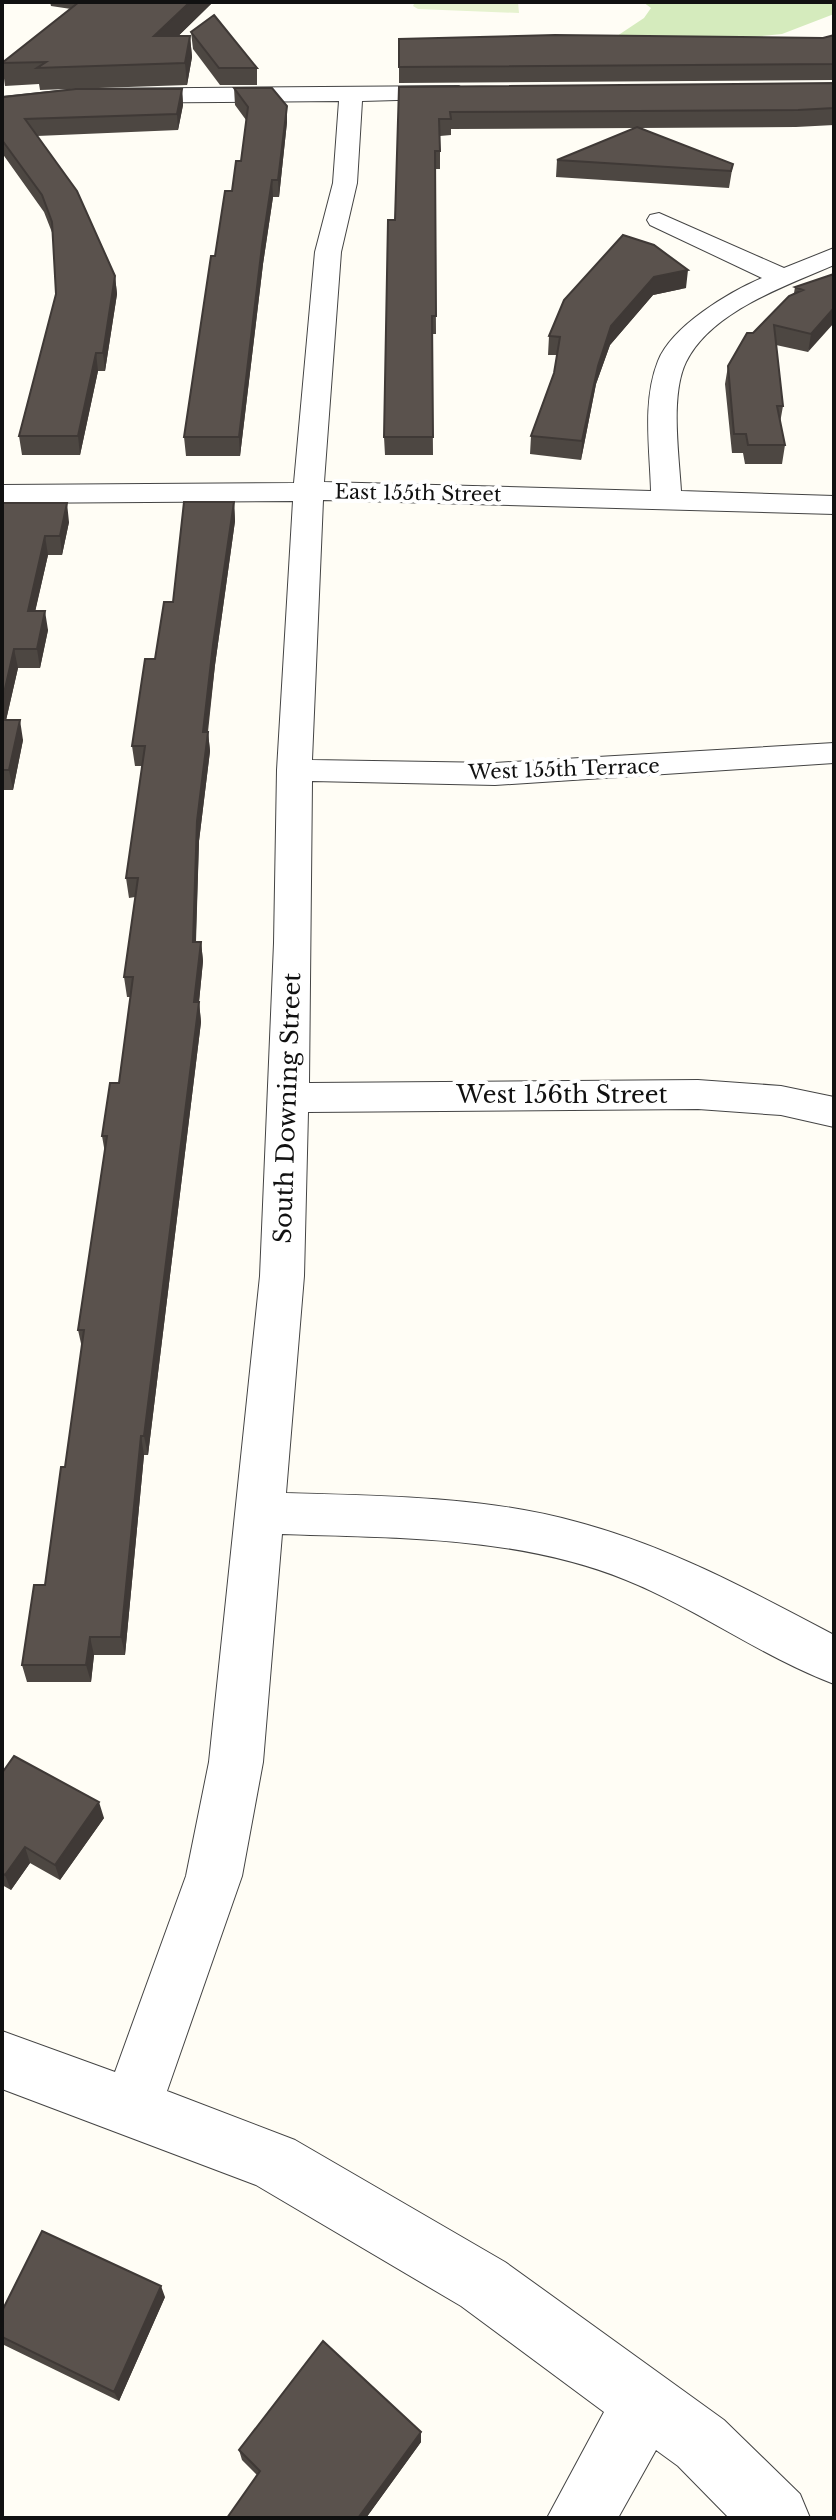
<svg xmlns="http://www.w3.org/2000/svg" width="836" height="2520" font-family="'Libre Baskerville',serif">
  <style>
    .green { fill: #d5ebbd }
    .pitch { fill: #e6f2cf }
    .lines { fill: none; stroke-linecap: round; stroke-linejoin: round }
    .minor-casing { stroke: #444; stroke-width: 2 }
    .minor { fill: #fff; fill-rule: evenodd }
    .wall { fill: #4d4742 }
    .shaded-wall { fill: #3f3936 }
    .building { fill: #5a524d; stroke: #3f3936; stroke-width: 2 }
    .labels { text-anchor: middle; dominant-baseline: central; stroke-width: 8; stroke-linejoin: round; paint-order: stroke }
    .far-street-label { font-size: 20px; fill: #111; stroke: #fff }
    .street-label { font-size: 24px; fill: #111; stroke: #fff }
  </style>
  <rect width="100%" height="100%" fill="#fffdf5"/>
  <path class="green" d="M643,2H834V14L782,34L732,39L611,40L644,18L651,8Z"/>
  <path class="pitch" d="M415,2H518L519,13L418,9L413,6Z"/>
  <g class="lines">
    <g class="minor-casing">
      <path id="minor" d="M459,86L470,93L467,98L362,101L357,183L341,252L324,482L651,491C650,450 642,401 658,361C672,326 729,292 762,278L650,225L647,220L650,215L659,213L784,268L834,248V265C786,286 711,311 686,362C670,395 679,455 681,491L834,496V514L323,500L312,760L495,763L834,743V763L495,785L312,781L309,1083L698,1080L781,1086L834,1097V1127L781,1115L698,1109L308,1112L304,1276L286,1493C383,1496 483,1496 577,1522C668,1546 751,1591 834,1635V1684C762,1657 698,1609 626,1580C518,1536 397,1538 282,1534L263,1762L242,1876L167,2091L295,2140L505,2262L724,2420L800,2494L810,2518H729L678,2466L656,2450L618,2518H547L604,2412L461,2306L256,2185L2,2089V2031L115,2072L186,1876L209,1762L260,1276L274,943L277,770L293,501L2,503V485L294,483L315,252L333,183L339,101L78,103L2,111V97L78,89Z"/>
    </g>
    <use href="#minor" class="minor"/>
  </g>
  <path class="wall" d="M50,2H211V4L178,36H190L192,57L187,85L40,90L39,84L5,86L2,63L71,9L51,6Z
    M191,32L257,68V85H220L193,49Z
    M834,35V80L399,83V39L823,38Z
    M834,83V125L796,127L638,128L733,164L729,188L556,177L557,160L635,128L451,129V135L440,136V169H435L436,334H432L433,455H385L384,437L395,220L399,87Z
    M234,88L287,122L279,197H273L263,264L240,456H186L184,437L215,256L241,161L246,120L235,105Z
    M182,89L183,105L178,130L37,136L115,276L117,294L105,371H98L80,455H22L19,436L56,294L53,235L44,212L2,153V98Z
    M834,274L808,352L776,345L783,406L780,423L785,445L782,464H745L743,453H732L725,384L728,366L753,333L794,293L795,287Z
    M686,288L653,295L610,345L596,384L581,460L530,454L531,436L554,373L557,355H548L549,336L564,300Z
    M234,502L235,521L215,665L208,732L210,751L199,841L196,942H201L203,961L199,1002L201,1022L148,1455H144L125,1655H94L91,1682H27L22,1665L45,1585L65,1467L82,1348L78,1330L105,1153L102,1136L119,1083L131,997H127L124,977L135,897L129,898L126,878L142,766H135L132,746L155,659L173,602Z
    M2,506L69,522L62,555H48L35,611L48,630L40,668H18L6,720L23,740L13,790H2Z
    M2,1773L104,1818L60,1880L30,1863L11,1890L2,1885Z
    M165,2297L119,2401L2,2344V2311Z
    M421,2442L366,2518H227L257,2475L242,2460L239,2450Z"/>
  <path class="shaded-wall" d="M190,2H211V4L156,58L154,36Z
    M190,36L192,57L187,85L185,63Z
    M182,89L183,105L178,130L177,114Z
    M287,106V122L279,197L278,180Z
    M272,180L273,197L263,264L240,456L239,437L262,246Z
    M688,270L686,288L653,295L610,345L596,384L581,460L582,441L598,366L611,326L654,277Z
    M115,276L117,294L105,371L103,353Z
    M834,308V323L808,352L811,334Z
    M96,353L98,371L80,455L78,436Z
    M234,502L235,521L215,665L205,751L203,732L213,645Z
    M67,503L69,522L62,555L60,536Z
    M45,536L48,555L31,630L28,611Z
    M45,611L48,630L40,668L37,649Z
    M14,649L18,668L2,738V702Z
    M20,720L23,740L13,790L9,770Z
    M208,732L210,751L199,841L195,961L193,942L197,821Z
    M201,942L203,961L197,1022L194,1002Z
    M199,1002L201,1022L148,1455L144,1436Z
    M141,1436L144,1455L125,1655L121,1637Z
    M90,1637L94,1655L91,1682L86,1665Z
    M99,1802L104,1818L60,1880L55,1865Z
    M25,1847L30,1863L11,1890L5,1875Z
    M161,2286L165,2297L119,2401L114,2392Z
    M421,2432V2442L366,2518H358Z"/>
  <path class="building" d="M79,2H190L154,36H190L185,63L37,68L46,62L2,63Z
    M214,15L257,68H219L191,32Z
    M555,35L823,38L834,35V64L399,67V39Z
    M834,83V108L798,110L450,112L451,119H439L440,151H435L436,316H432L433,437H384L388,220H395L399,87Z
    M234,88H272L287,106L278,180H272L262,246L239,437H184L211,256H215L225,191H232L236,161H241L248,107Z
    M76,89H182L177,114L25,119L77,191L115,276L103,353H96L78,436H19L56,294L52,222L42,195L2,140V98L4,97Z
    M637,127L733,164L731,171L557,160Z
    M623,235L654,245L688,270L654,277L611,326L598,366L582,441L531,436L554,373L560,337L549,336L564,300Z
    M834,274V308L811,334L774,325L783,406H777L785,445H748L746,434H734L728,366L747,333H753L789,296L803,290L795,287Z
    M184,502H234L213,645L203,732H208L197,821L193,942H201L194,1002H199L144,1436H141L121,1637H90L86,1665H22L34,1585H45L61,1467H65L84,1330H78L107,1136H102L110,1083H119L133,977H124L138,878H126L145,746H132L145,659H155L164,602H173Z
    M3,503H67L60,536H45L28,611H45L37,649H14L2,702Z
    M2,720H20L9,770H2Z
    M14,1756L99,1802L55,1865L25,1847L5,1875L2,1873V1773Z
    M42,2231L161,2286L114,2392L2,2337V2311Z
    M323,2341L421,2432L358,2518H227L260,2471L239,2450Z"/>
  <g class="labels">
    <g class="far-street-label">
      <text transform="translate(418 493) rotate(1)">East 155th Street</text>
      <text transform="translate(564 769) rotate(-2)">West 155th Terrace</text>
    </g>
    <g class="street-label">
      <text x="562" y="1094">West 156th Street</text>
      <text transform="translate(287 1108) rotate(-88)">South Downing Street</text>
    </g>
  </g>
  <rect width="836" height="2520" fill="none" stroke="#111111" stroke-width="8"/>
</svg>
